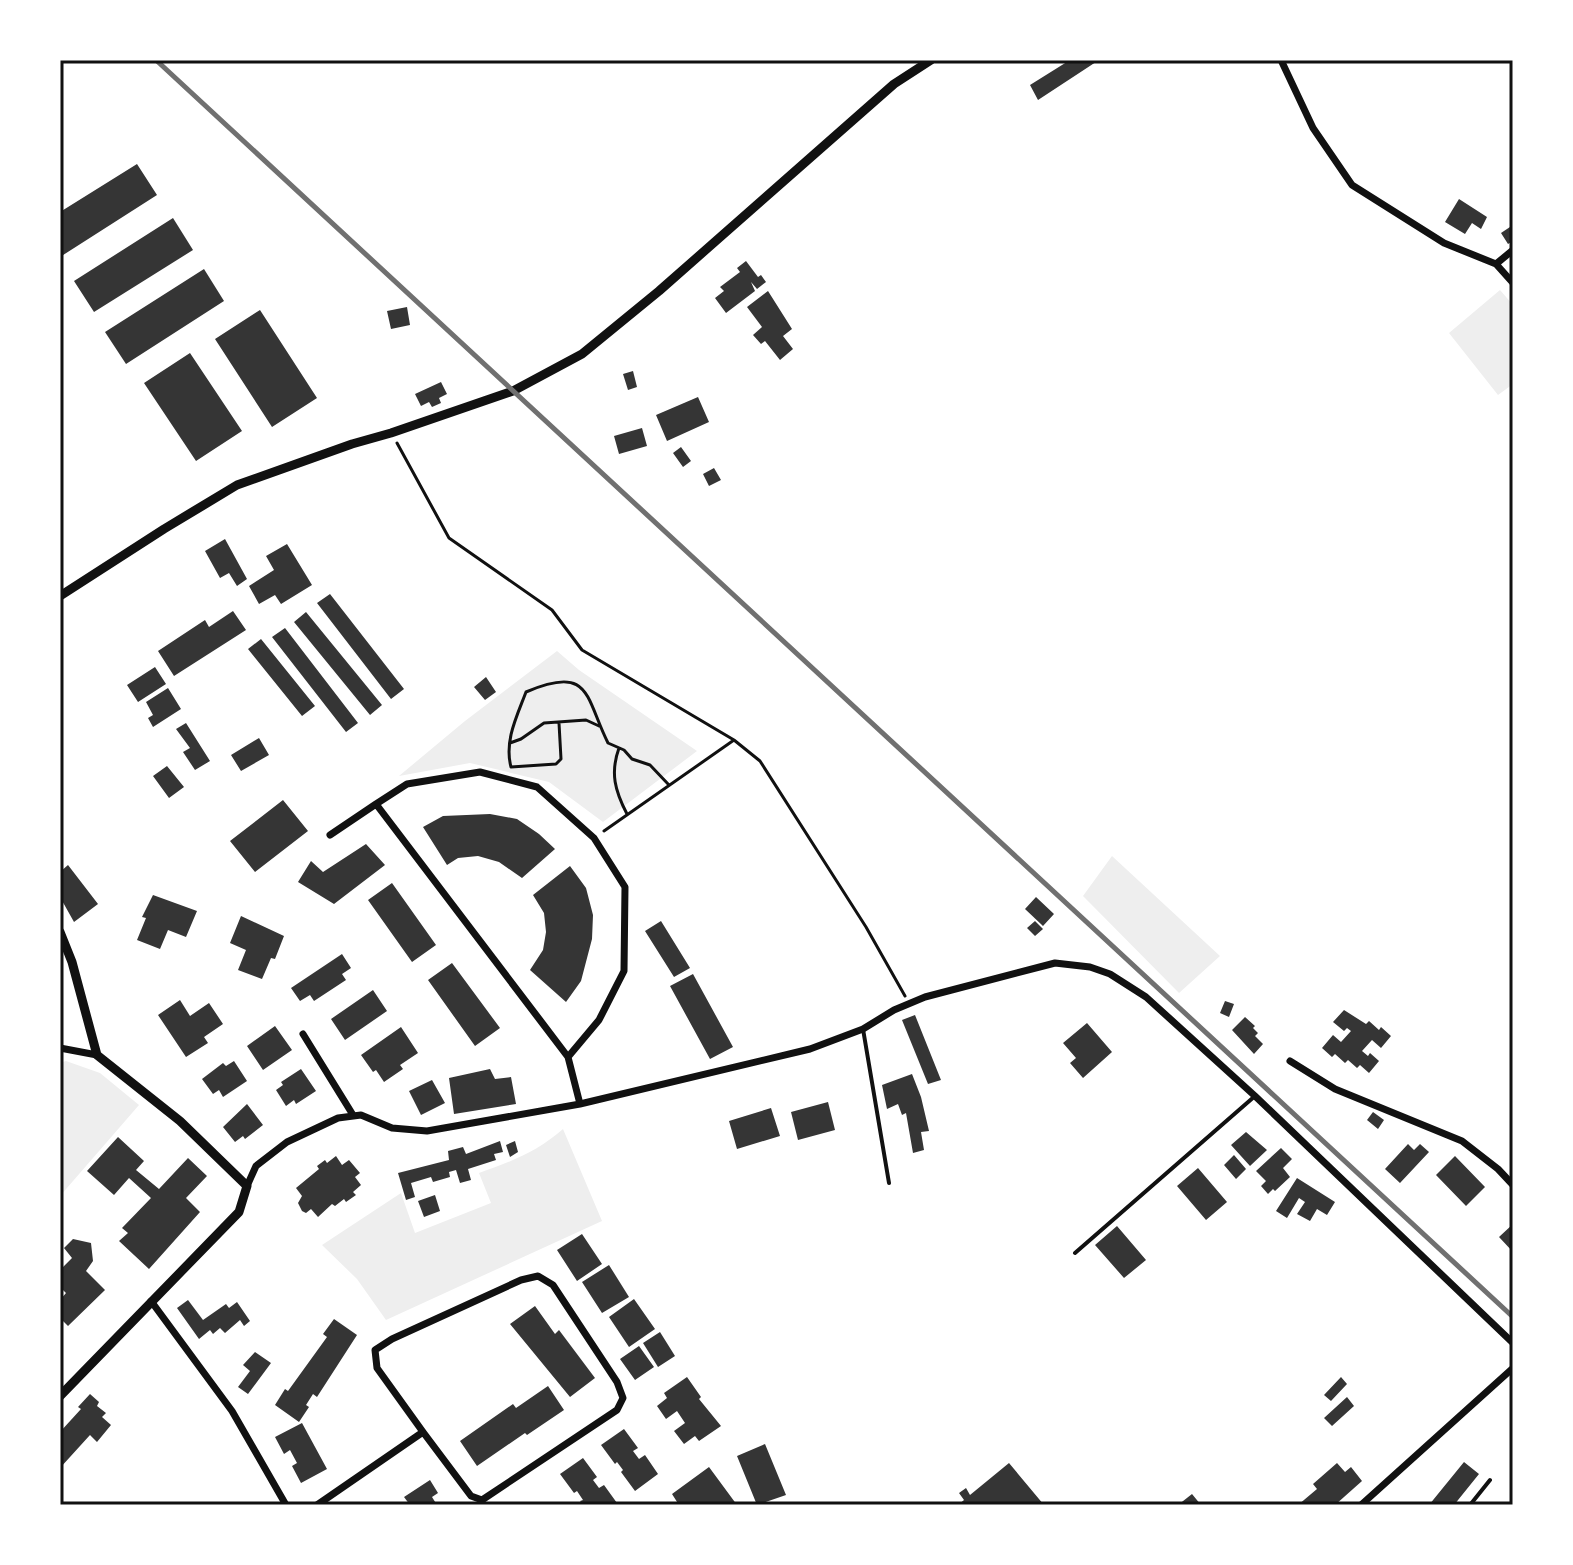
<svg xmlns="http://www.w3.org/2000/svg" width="1573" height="1565" font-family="'Noto Sans',sans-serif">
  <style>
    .green { fill: #eee }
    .building { fill: #353535 }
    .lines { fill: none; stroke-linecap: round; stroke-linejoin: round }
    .path { stroke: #111; stroke-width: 3 }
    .service { stroke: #111; stroke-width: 4 }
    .minor { stroke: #111; stroke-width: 7 }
    .tertiary { stroke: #111; stroke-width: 9 }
    .rail { stroke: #707070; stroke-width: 5 }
    .neatline { fill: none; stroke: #111; stroke-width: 3 }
  </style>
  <rect width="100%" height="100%" fill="#fff"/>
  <path class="green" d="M1500,290L1513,305V384L1498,395L1449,333Z
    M557,651L579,670L697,751L603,822L549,782L470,763L399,776L465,721Z
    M1112,856L1220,956L1179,993L1083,896Z
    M66,1061L100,1073L139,1105L60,1196V1063Z
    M563,1129L602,1221L386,1320L357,1279L322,1245L401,1193L415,1233L491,1203L479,1173C510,1162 537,1152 563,1129Z"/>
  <path class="building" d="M1070,60H1099L1038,100L1030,85Z
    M137,164L157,195L60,257V212Z
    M1459,199L1487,217L1481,229L1472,223L1465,234L1445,222Z
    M173,218L193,250L94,312L74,281Z
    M1513,225V241L1508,244L1501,233Z
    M746,261L758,277L761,275L766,282L757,289L751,282L755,291L726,313L715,298L724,291L720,287L740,272L737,268Z
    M204,269L224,301L126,364L105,332Z
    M768,291L792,329L783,336L793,349L780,360L765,341L761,344L753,335L762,327L747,307Z
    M407,307L410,325L391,329L387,311Z
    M260,310L317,398L272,427L215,339Z
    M190,353L242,431L196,461L144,383Z
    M633,371L637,387L628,390L623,374Z
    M441,382L447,394L439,398L441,403L432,407L429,402L421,406L415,394Z
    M698,397L709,422L667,441L656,415Z
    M642,428L647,446L619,454L614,436Z
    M681,447L691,461L683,467L673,453Z
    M714,468L721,480L709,486L703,474Z
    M225,539L247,579L237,586L229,573L220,578L205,551Z
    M287,544L312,585L281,604L275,595L259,604L249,586L274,570L266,556Z
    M330,594L404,689L391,699L317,603Z
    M233,611L246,630L174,676L158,651L205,620L209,627Z
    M306,612L382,705L370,715L294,622Z
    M285,628L358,723L346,732L272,637Z
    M261,639L315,706L302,716L248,649Z
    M155,667L166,684L138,702L127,685Z
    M486,677L496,692L485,700L474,687Z
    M168,688L181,709L153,727L148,718L153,715L146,702Z
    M186,723L210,761L195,770L183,752L190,748L176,729Z
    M259,738L269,755L241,771L231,755Z
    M167,766L184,787L169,798L153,776Z
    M283,800L308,831L255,872L230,841Z
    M490,814L517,819L539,834L555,849L522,878L499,862L478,856L458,858L447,865L423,827L443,816Z
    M366,844L385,865L334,904L298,882L311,861L323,872Z
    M68,865L98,904L74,922L60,897V872Z
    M570,866L586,888L593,915L592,939L581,981L566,1002L530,970L543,950L546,932L544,913L533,895Z
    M392,883L436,945L412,962L368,900Z
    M153,895L197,911L186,937L168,930L160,949L137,940L146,918L142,917Z
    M1036,897L1054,914L1043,926L1025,909Z
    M241,916L284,936L275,959L271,958L262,979L238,970L246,950L230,943Z
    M661,921L690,968L674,977L645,931Z
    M1035,921L1043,929L1035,936L1027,928Z
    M342,954L351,968L342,974L346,980L314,1001L310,995L300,1001L291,988Z
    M452,963L500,1028L475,1046L428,980Z
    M693,974L733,1047L710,1059L670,986Z
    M373,990L387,1011L345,1040L331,1019Z
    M180,1000L190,1016L209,1003L223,1024L204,1037L208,1043L186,1057L158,1015Z
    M1225,1001L1234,1004L1229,1017L1220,1013Z
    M1344,1010L1366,1024L1369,1021L1379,1030L1381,1027L1391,1036L1381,1048L1372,1040L1362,1051L1368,1056L1370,1053L1379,1061L1369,1073L1360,1065L1357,1068L1348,1060L1345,1063L1335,1054L1332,1057L1322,1048L1333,1035L1341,1042L1351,1031L1347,1028L1344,1031L1333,1022Z
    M915,1015L941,1080L928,1084L902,1020Z
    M1245,1017L1255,1026L1253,1028L1258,1033L1255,1036L1263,1044L1254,1054L1232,1030Z
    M1087,1023L1112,1052L1083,1078L1070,1063L1076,1058L1063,1043Z
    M275,1026L292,1050L263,1070L247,1046Z
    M401,1027L418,1053L400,1065L403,1069L384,1082L376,1070L373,1072L361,1055Z
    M234,1061L247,1081L223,1097L219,1090L213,1094L202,1079L223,1063L226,1066Z
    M301,1069L316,1091L296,1104L294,1100L286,1106L276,1090L283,1085L281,1082Z
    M490,1069L495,1079L511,1077L516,1104L454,1114L449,1078Z
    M912,1074L921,1097L929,1131L921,1132L924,1150L913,1153L906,1113L902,1115L898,1104L887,1109L882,1085Z
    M432,1080L445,1103L421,1115L409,1091Z
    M828,1102L835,1130L798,1140L791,1112Z
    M247,1104L263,1125L245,1139L243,1136L235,1142L223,1127Z
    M771,1108L780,1136L737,1149L729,1121Z
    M1373,1112L1384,1120L1378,1129L1367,1120Z
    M1246,1132L1267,1150L1250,1166L1231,1145Z
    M118,1137L144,1161L136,1170L159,1189L188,1158L207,1176L186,1198L200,1212L149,1269L119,1241L128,1233L122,1228L151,1198L129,1178L114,1195L87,1171Z
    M500,1141L503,1152L494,1154L496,1160L468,1169L471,1180L460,1183L456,1170L449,1172L450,1177L433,1182L431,1177L411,1183L415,1197L406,1200L398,1173L449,1160L448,1151L463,1147L466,1154Z
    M515,1141L518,1152L510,1157L506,1145Z
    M1408,1144L1414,1150L1420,1144L1429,1152L1400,1183L1385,1169Z
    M1281,1148L1292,1159L1283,1168L1290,1177L1275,1191L1273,1189L1268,1194L1261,1186L1266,1181L1256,1171Z
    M1234,1155L1246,1169L1236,1179L1224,1165Z
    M336,1156L342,1165L349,1160L360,1173L355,1177L361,1185L353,1192L356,1195L346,1202L344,1199L335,1206L332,1204L318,1217L311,1209L306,1213L302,1211L298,1203L302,1196L296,1188L319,1169L317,1166L325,1160L327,1163Z
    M1455,1156L1485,1187L1466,1206L1436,1175Z
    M1198,1168L1227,1202L1206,1220L1177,1186Z
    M1297,1178L1335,1202L1327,1215L1317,1209L1310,1221L1297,1214L1305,1202L1299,1198L1287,1218L1276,1211Z
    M435,1195L440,1211L424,1217L418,1201Z
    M1513,1224V1252L1499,1237Z
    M1117,1226L1146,1260L1124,1278L1095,1245Z
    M582,1234L602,1264L577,1281L557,1250Z
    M73,1239L91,1243L93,1261L86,1271L105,1290L68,1326L60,1318V1300L66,1293L60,1287V1270L72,1258L64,1248Z
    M609,1265L629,1297L602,1313L582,1282Z
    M634,1299L655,1329L629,1347L609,1317Z
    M188,1300L203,1320L226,1304L229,1308L237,1302L250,1321L244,1326L240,1320L225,1333L220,1328L213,1334L210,1330L199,1339L177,1308Z
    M535,1306L555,1334L559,1330L595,1378L570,1397L510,1324Z
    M334,1319L357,1335L317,1397L313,1394L306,1405L309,1407L299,1422L275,1405L285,1389L288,1391L327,1337L323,1334Z
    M660,1332L675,1356L658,1367L643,1343Z
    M639,1346L654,1367L635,1380L620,1359Z
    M255,1352L271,1363L248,1394L238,1387L250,1371L243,1365Z
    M687,1377L701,1397L699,1399L721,1426L699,1441L695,1436L684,1444L674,1431L685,1423L677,1411L666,1419L657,1406L667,1398L664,1393Z
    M1341,1377L1347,1384L1331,1401L1324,1395Z
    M548,1386L564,1410L527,1435L525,1433L477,1466L460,1441L513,1404L516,1408Z
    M90,1394L99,1402L97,1406L106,1413L102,1417L111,1425L97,1442L90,1435L60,1468V1432L81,1409L78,1407Z
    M1347,1397L1354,1406L1332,1426L1324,1418Z
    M302,1423L327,1469L301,1483L292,1466L297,1463L290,1450L284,1454L275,1437Z
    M624,1429L638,1448L633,1451L639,1459L645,1455L658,1474L635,1491L621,1472L623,1470L617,1462L615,1464L601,1445Z
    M765,1444L786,1495L757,1505L737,1456Z
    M583,1458L597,1477L593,1480L599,1488L604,1485L617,1503L615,1505H583L580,1501L583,1500L577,1491L574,1493L560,1474Z
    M1464,1462L1479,1474L1454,1505H1429Z
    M1009,1463L1044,1505H958L964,1500L959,1493L966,1488L970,1495Z
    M1337,1463L1345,1472L1351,1467L1362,1481L1335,1505H1298L1317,1489L1313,1484Z
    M709,1467L737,1505H679L672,1494Z
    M430,1480L438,1493L432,1497L437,1505H410L404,1497Z
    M1192,1494L1201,1505H1178Z"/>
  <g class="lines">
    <path class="path" d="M397,443L449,538L552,610L582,650L734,740
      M510,743L521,739L544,723L586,720L599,726
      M619,748C610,773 615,791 627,814
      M511,767C504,741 517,716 526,692C591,664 585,697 608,743L624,750L632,759L650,765L669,785
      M511,767L556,764L561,759L559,723
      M604,831L734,740L760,761L866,927L905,996"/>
    <path class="service" d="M863,1029L889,1183
      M1075,1253L1255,1096
      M1470,1505L1490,1480"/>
    <path class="minor" d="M1281,60L1313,128L1352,185L1444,243L1496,264L1513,283
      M1496,264L1513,250
      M376,804L407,784L480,772L537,787L594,838L625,887L624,971L599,1020L568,1057
      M330,835L376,804L568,1057L580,1104
      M303,1034L353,1115
      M60,1048L97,1055
      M1290,1061L1335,1089L1462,1141L1498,1169L1513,1185
      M247,1186L256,1166L287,1142L338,1118L361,1115L392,1128L427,1131L580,1104L810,1049L863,1029L894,1010L925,997L1055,963L1090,967L1110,974L1146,997L1255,1096L1513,1343
      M151,1301L232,1411L286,1505
      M317,1505L423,1432L471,1496L482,1500L617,1410L623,1398L617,1382L553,1285L538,1276L521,1280L392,1339L375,1350L377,1368L423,1432
      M1361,1505L1513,1368"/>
    <path class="tertiary" d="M60,596L164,529L237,485L352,444L391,433L513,391L582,354L659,291L894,84L931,60
      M60,932L72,962L97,1055L180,1121L247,1186L239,1212L60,1396"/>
    <path class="rail" d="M156,60L1513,1317"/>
  </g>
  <rect width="1573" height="1565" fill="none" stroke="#ffffff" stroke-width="124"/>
  <rect x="62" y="62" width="1449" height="1441" class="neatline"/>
</svg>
